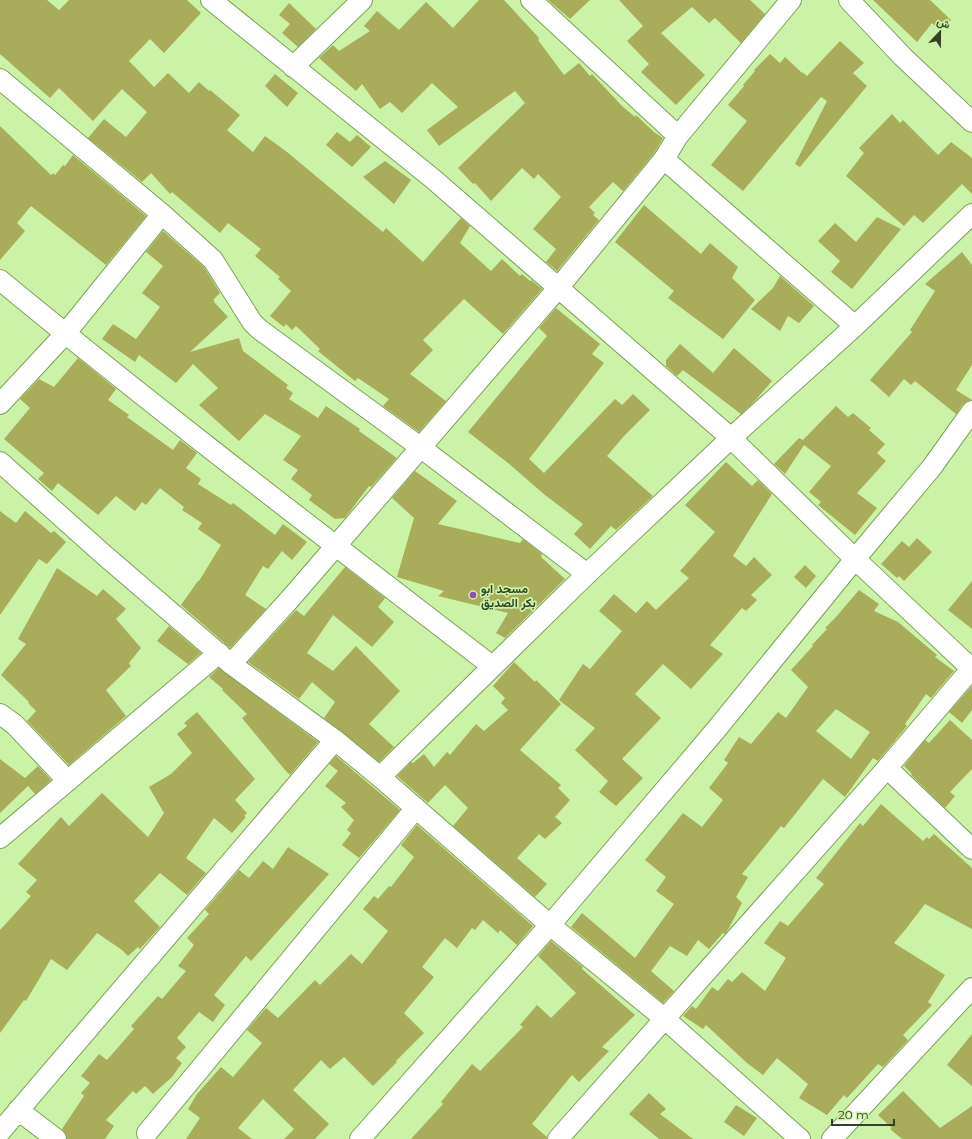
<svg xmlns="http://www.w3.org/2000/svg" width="972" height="1139" font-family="Montserrat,Vazirmatn,sans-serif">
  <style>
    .building { fill: #a9ac59; fill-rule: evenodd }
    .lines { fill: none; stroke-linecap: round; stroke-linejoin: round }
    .street-casing { stroke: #7ca058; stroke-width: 22 }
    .street { stroke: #fff; stroke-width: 20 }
    .poi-dot { fill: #924abd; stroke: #cbf3a7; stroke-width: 1.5 }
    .labels { text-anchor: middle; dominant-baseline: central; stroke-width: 3.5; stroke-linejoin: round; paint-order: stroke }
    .poi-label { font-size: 12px; font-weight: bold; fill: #334224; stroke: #cbf3a7; text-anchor: start }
  </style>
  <rect width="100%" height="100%" fill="#cbf3a7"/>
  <path class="building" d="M0,0H47L59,10L69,0H187L201,13L164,53L150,39L129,61L154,87L168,73L189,93L199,82L209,91L210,90L240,115L227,130L253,152L265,136L287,152L383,232L386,228L423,262L461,218L470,226L460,243L491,271L502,259L520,276L522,274L530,281L531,280L542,289L503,334L464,299L423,340L433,350L410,374L446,401L419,432L383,406L389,399L358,378L355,381L318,351L320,349L296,326L292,330L286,324L284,327L270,316L291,291L278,279L280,277L255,256L261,249L228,223L220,233L172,192L170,194L151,173L142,182L88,138L104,119L126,137L147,112L122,89L93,121L59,88L50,98L0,54Z
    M479,0H504L539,38L538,40L564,75L579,63L590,76L592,74L622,106L635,117L636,115L654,132L663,138L655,152L623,191L613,182L589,207L595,213L593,215L599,220L557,271L546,262L556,249L533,229L561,197L538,174L534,179L522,168L491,201L475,183L473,184L458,168L525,103L515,91L439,146L427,130L458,107L432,83L402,113L390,102L380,109L362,84L356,91L319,58L333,45L339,51L370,31L364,26L377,11L399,30L426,2L453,28Z
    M548,0H590L570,19Z
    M619,0H750L765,14L741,43L715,18L709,23L692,7L661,33L705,75L676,105L641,72L649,64L627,41L643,26Z
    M873,0H930L951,20L940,31L932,23L917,42Z
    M289,3L316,29L298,47L282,33L290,24L279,15Z
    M840,41L864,63L853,73L867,86L800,167L795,164L827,101L821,97L743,191L711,165L747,121L728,105L744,86L743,85L755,71L754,70L770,54L780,63L785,57L802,73V72L807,76Z
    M275,74L298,93L287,107L265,86Z
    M892,114L900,123L903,120L938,155L951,142L972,158V194L962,184L923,223L914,215L904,226L846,176L864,153L859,148Z
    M0,126L51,175L53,173L55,175L63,165L65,166L73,155L146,216L106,265L31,206L17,223L25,231L0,260Z
    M337,132L350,142L357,135L371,147L352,167L326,145Z
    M385,161L411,180L394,204L363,177Z
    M644,205L701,254L710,243L738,267L732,278L755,300L723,339L668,298L674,291L615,242Z
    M877,217L901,229L852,289L831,272L840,261L818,241L835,223L856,242Z
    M163,231L204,267L220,293L213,300L215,301L214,302L228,317L190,352L239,338L243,351L288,385L286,388L293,393L289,399L318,418L326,406L360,429L359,431L397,458L371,487L369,486L345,518L335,519L309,500L312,495L291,479L298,470L283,460L301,436L265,414L239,441L199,405L218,388L193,364L176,383L139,355L135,362L102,339L113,324L136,339L160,307L142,293L163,266L146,252Z
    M962,252L972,265V365L956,390L972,400L967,401L963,404L956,414L915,381L911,385L904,379L889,397L870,380L912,332L910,330L935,291L925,284Z
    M780,276L814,306L799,323L788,316L780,331L751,309L773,288Z
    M556,308L600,344L592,354L604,363L529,459L544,473L615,399L622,405L633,394L650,410L624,436L607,456L653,496L616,530L611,526L590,549L574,534L583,524L545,495L508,463L468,432L547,336L539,328Z
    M680,344L713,373L734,348L772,381L754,402L741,414L683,370L677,376L666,366V360Z
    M78,358L116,389L108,400L129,415L127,417L173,450L180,440L197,453L186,468L201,479L198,484L231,505L233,503L275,535L283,524L307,542L292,560L282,551L268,569L263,566L245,595L266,609L230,648L181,605L198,581H199L221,545L198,529L202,523L182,510L184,507L160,488L146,505L142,502L135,511L116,496L98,515L58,483L52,491L38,479L44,473L4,439L30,408L20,399L39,379L54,387Z
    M836,406L848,417L853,413L871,428L869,430L885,444L877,453L886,461L857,493L877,508L855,535L818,505L821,502L809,492L831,466L804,445L785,474L774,464L799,438L803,440Z
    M726,462L752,486L758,480L772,494L733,556L746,566L754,557L772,575L751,595L757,600L746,611L742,608L710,645L723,654L691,689L663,664L635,694L661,718L622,759L643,778L616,806L599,792L608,781L575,750L595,728L559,700L583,664L590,669L622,631L599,611L614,594L636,613L647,601L656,610L689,578L680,571L715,532L685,505Z
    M415,471L457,501L438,524L520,543L523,539L542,554L541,557L565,579L505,638L496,633L508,613L438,596L444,591L397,577L414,518L392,498Z
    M0,511L16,523L25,511L51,533L54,531L66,542L47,564L39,559L0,615Z
    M917,538L932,552L904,581L899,576L897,578L881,564L902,541L909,547Z
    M805,565L816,576L806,588L794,577Z
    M345,567L385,598L378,607L394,622L372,647L333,615L307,653L333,671L356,646L400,691L369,724L394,747L379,762L324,718L335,702L312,682L299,699L248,662L296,610L304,616Z
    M57,568L97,596L103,589L126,609L116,619L141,648L129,663L131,666L106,690L126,716L69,765L27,721L36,711L28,703L29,702L1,675L26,644L18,639Z
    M972,581V629L948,610Z
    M859,590L879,604L874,611L898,622L937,655L935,657L954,671L931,698L926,694L905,724L907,726L878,761L873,758L845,797L823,779L784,828L781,826L742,874L748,877L736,897L742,903L729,928L725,934L723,933L709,949L698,940L687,956L670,946L651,971L674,991L663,1003L571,927L582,913L635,958L674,904L656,891L666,877L645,860L683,813L702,827L723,800L709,788L728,763L724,760L739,737L751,744L778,712L786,718L808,687L791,670L813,646L812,645L827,629L825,628L836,617ZM836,709L870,732L851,759L816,731Z
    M169,626L201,653L188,664L157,641Z
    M514,662L535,682L536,680L561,704L520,750L561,785L558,788L570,800L555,817L562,823L545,839L539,834L517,858L547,884L535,897L453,826L468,808L445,785L428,803L397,776L411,762L413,763L424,754L434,767L447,752L450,755L476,724L484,731L508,710L501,703L505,698L493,686Z
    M219,668L318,742L290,775L285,770L242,718L247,714L222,690L223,689L209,677Z
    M972,686V710L962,723L949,712Z
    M197,712L255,779L235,800L247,813L244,816L246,817L232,833L214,818L186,858L206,873L187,895L160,873L134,901L160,927L140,949L138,947L128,956L122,950L97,933L67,970L51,959L26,1001L24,1000L0,1033V930L31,896L26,892L37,880L18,864L61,817L69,826L102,793L148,837L164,813L149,787L171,774L192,753L177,734L187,726L184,723Z
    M950,720L972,740V769L950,792L955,796L945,808L911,775L912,774L904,766L925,740L929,743Z
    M336,756L400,810L359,858L342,845L351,833L347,830L354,820L341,807L346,803L325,786L338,771L329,764Z
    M0,759L25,778L38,766L51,780L35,794L28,786L0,813Z
    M881,804L923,841L927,837L929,839L934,834L972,868V929L925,904L905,930L894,943L945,975L928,1002L932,1005L903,1035L908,1040L883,1067L878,1064L847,1098L844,1095L827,1115L799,1098L808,1084L777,1058L763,1075L747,1063L706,1025L703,1029L683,1016L692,1006L696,1009L712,987L718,991L728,979L732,982L742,972L765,991L786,958L764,943L780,921L788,926L824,884L816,878L860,823L863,826Z
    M417,825L533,926L517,945L500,930L498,933L483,920L475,930L472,928L457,948L445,938L422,967L434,977L404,1013L424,1033L396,1061L397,1062L373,1086L344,1057L330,1069L321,1060L293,1090L329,1124L315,1139H284L294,1129L263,1099L238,1128L252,1139H186L200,1118L188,1109L197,1094L221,1067L233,1077L262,1043L247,1030L266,1008L278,1018L315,980L320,985L351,954L362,964L388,931L363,909L374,896L378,899L389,886L391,887L414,857L401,845Z
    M288,847L329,874L251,961L246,956L214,995L225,1005L213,1022L199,1012L177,1038L186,1047L176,1058L182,1063L172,1077L153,1094L145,1086L136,1094L133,1091L106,1120L114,1126L105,1139H67L66,1134L62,1129L84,1096L81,1093L90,1083L81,1076L99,1054L107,1060L134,1029L131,1026L158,996L162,999L186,971L178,966L194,945L187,938L209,914L205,910L239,870L249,878L263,861L273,869Z
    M551,941L583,967L582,969L635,1015L602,1047L609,1051L579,1082L572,1075L532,1124L547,1137V1139H411L443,1104L441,1102L472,1064L480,1071L523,1027L520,1025L537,1005L551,1018L576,993L538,956Z
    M972,1034V1086L947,1065Z
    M903,1091L940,1128L972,1106V1139H902L890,1129L892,1128L878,1115Z
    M649,1093L666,1109L660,1114L693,1139H659L629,1114Z
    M736,1105L757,1118L744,1136L724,1122Z"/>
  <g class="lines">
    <g class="street-casing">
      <path id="street" d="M211,0L432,178L731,438L855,559L972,669
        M531,0L678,136
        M849,0L903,57L972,122
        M293,67L362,0
        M0,79L162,214L213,260L252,322L259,329L420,447L587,574
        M664,159L855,326
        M0,280C161,413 327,539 492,666
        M0,404L65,334L162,214
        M0,462L103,554L231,664L335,740L380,777L550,925L665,1019L800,1139
        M231,664L290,599L559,287L664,159L678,136L791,0
        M0,714L14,724L68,781
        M887,768L972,849
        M380,777L587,574L731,438L855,326L972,214
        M0,838L219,653
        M18,1110L56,1139
        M0,1132L335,740
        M147,1133L416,808
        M360,1139L550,925L715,731L855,559L932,467L972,411
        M558,1139L887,768L972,668
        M832,1139L972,988"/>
    </g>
    <use href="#street" class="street"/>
  </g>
  <circle class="poi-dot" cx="473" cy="595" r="4"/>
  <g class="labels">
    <g class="poi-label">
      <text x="481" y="588">مسجد ابو<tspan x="481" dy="14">بكر الصديق</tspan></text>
    </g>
  </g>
  <g transform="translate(940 32) rotate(22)" stroke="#cbf3a7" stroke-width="3" paint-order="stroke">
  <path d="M0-3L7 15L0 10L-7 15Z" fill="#334224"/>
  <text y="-6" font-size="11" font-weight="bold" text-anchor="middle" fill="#334224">ش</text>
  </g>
  <path d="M832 1119v6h62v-6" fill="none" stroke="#334224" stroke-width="2"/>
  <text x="838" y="1119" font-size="12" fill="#334224" stroke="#cbf3a7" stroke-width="3" paint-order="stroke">20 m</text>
</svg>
